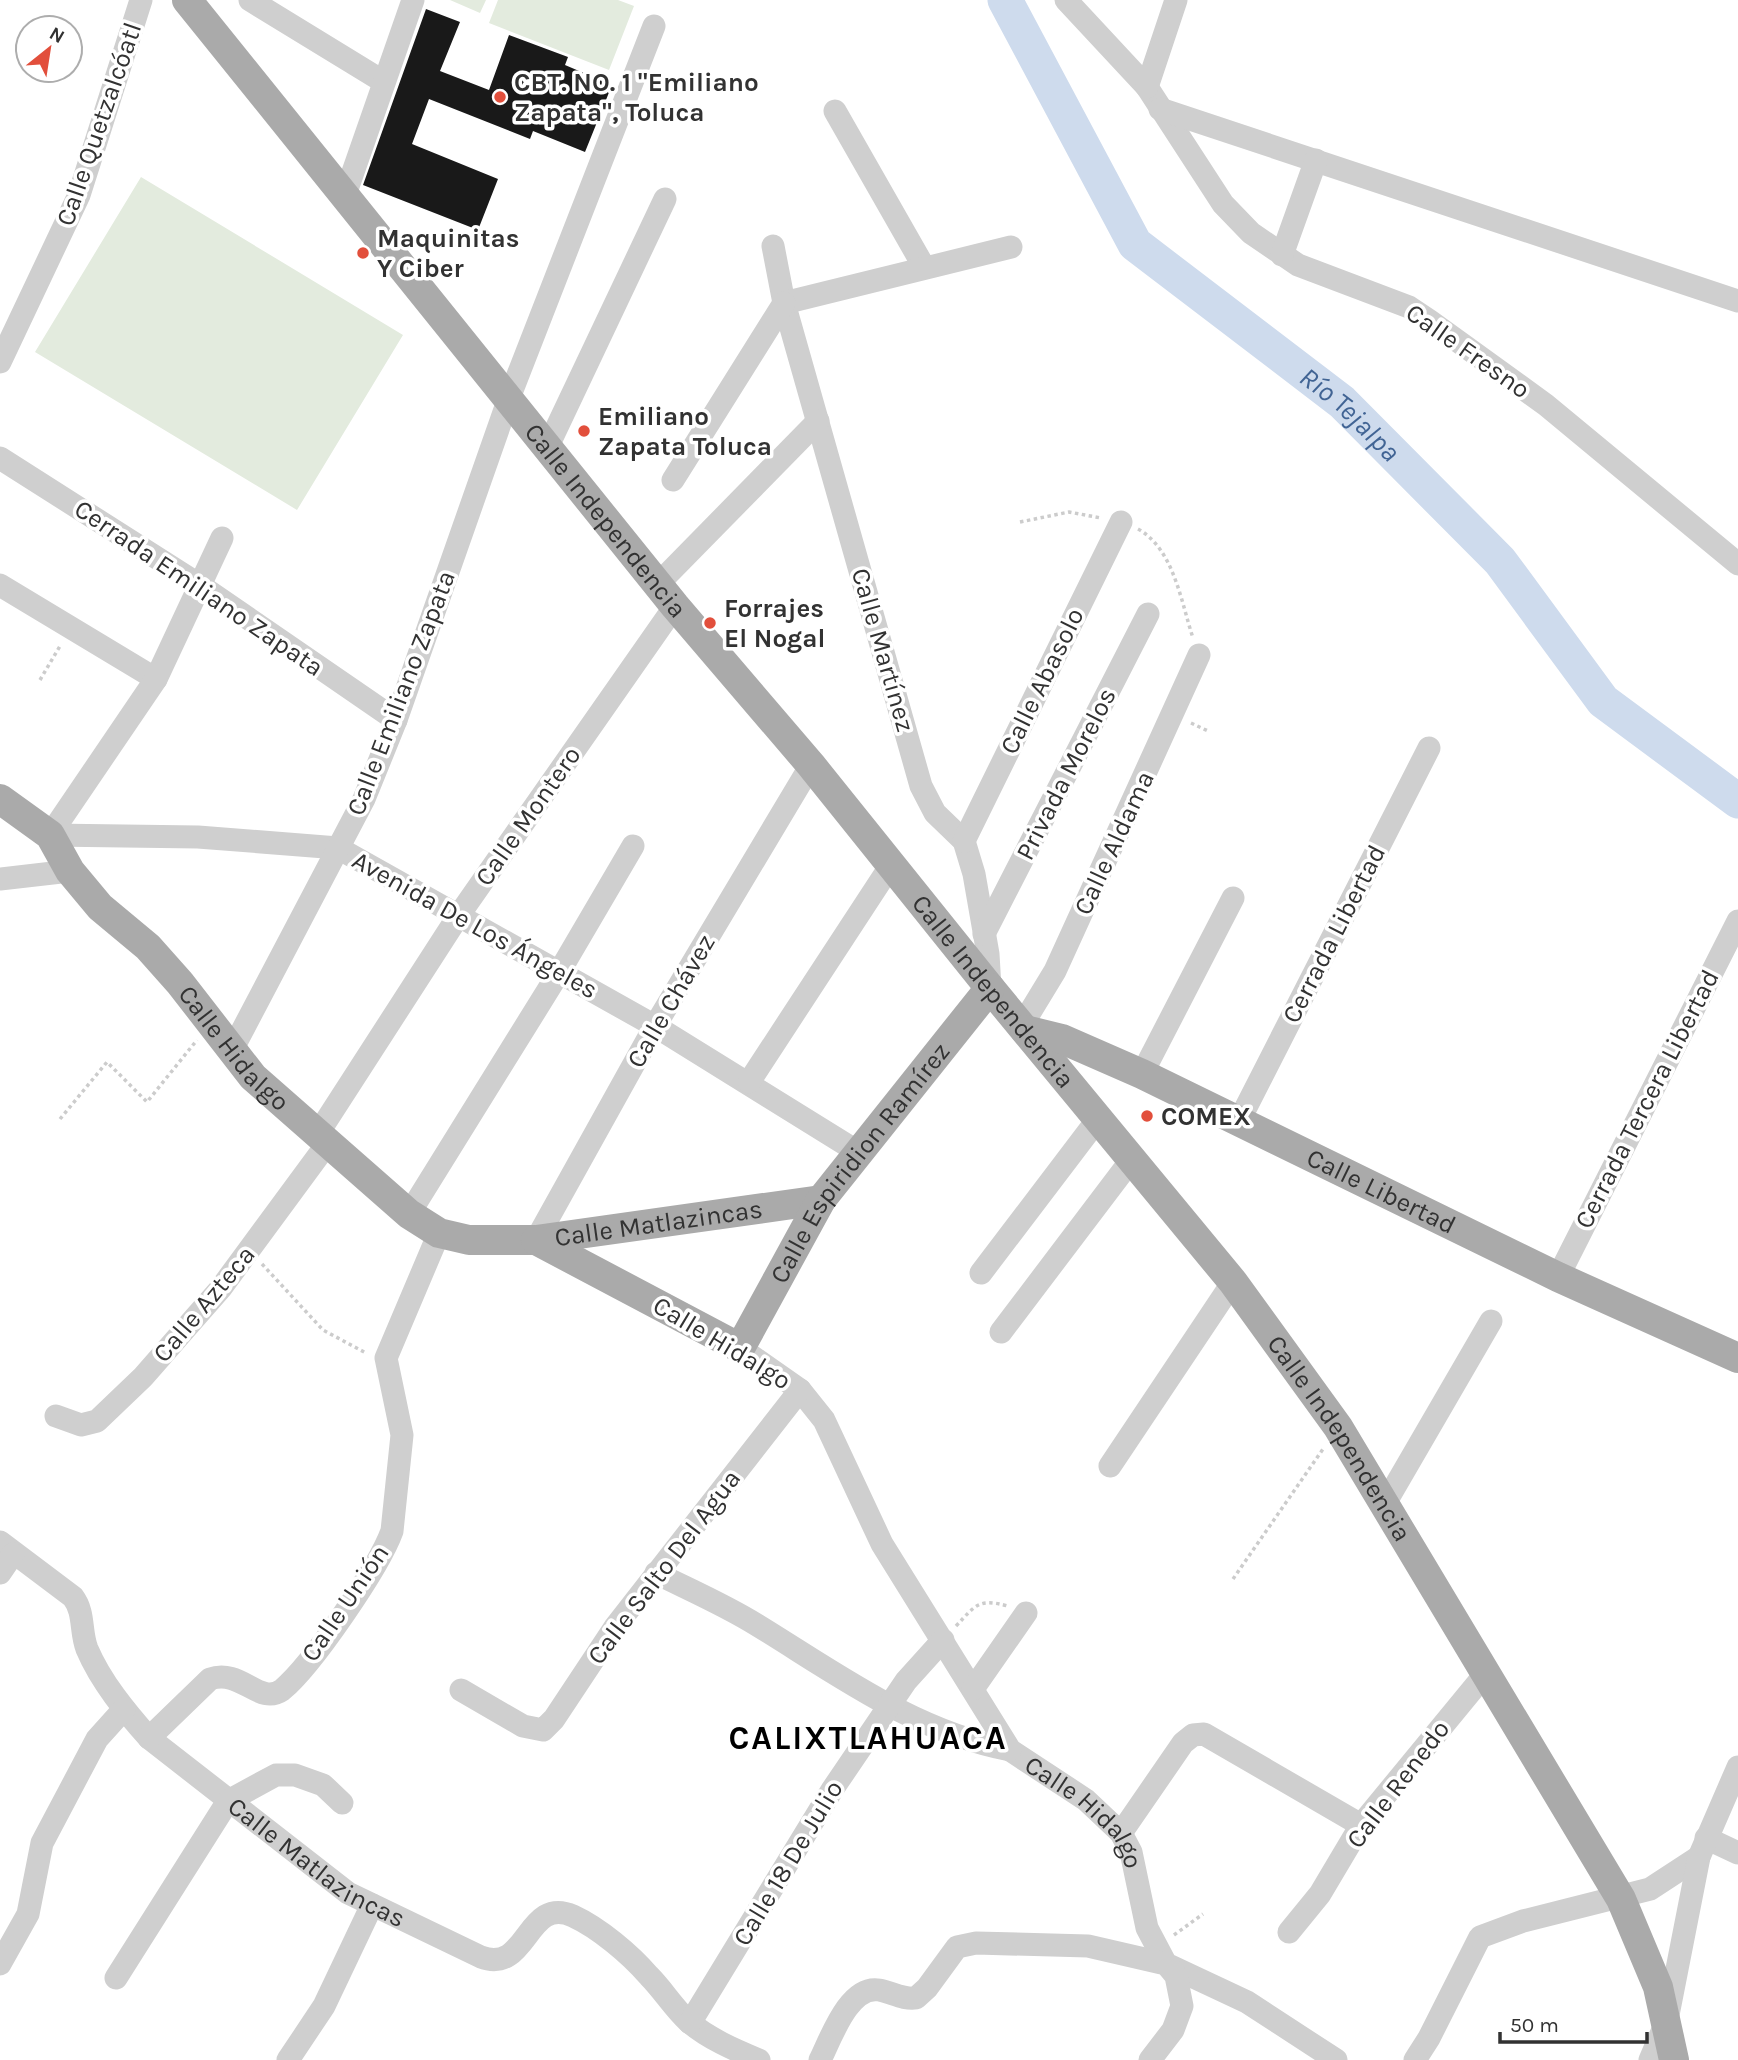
<svg xmlns="http://www.w3.org/2000/svg" width="1738" height="2060" font-family="Karla,sans-serif">
  <style>
    .green { fill: #e3ebde }
    .lines { fill: none; stroke-linecap: round; stroke-linejoin: round }
    .river { stroke: #cedbed; stroke-width: 35 }
    .building { fill: #191919 }
    .path { stroke: #ccc; stroke-width: 3.5; stroke-dasharray: 3.5 3.5; stroke-linecap: butt }
    .minor { stroke: #cfcfcf; stroke-width: 23 }
    .major { stroke: #aaa; stroke-width: 30 }
    .poi-dot { fill: #e24f3c; stroke: #fff; stroke-width: 2.5 }
    .labels { text-anchor: middle; dominant-baseline: central; stroke-width: 7; stroke-linejoin: round; paint-order: stroke }
    .poi-label { font-size: 26px; font-weight: bold; fill: #323232; stroke: #fff; text-anchor: start }
    .street-label { font-size: 26px; fill: #323232; stroke: #fff }
    .water-label { font-size: 28px; font-style: italic; fill: #416494; stroke: #fff }
    .district-label { font-size: 33px; font-weight: bold; letter-spacing: 2px; fill: #000; stroke: #fff }
  </style>
  <rect width="100%" height="100%" fill="#fff"/>
  <path class="green" d="M450,0H486L480,13Z
    M498,0H618L634,6L609,70L489,23Z
    M141,177L403,335L297,510L35,352Z"/>
  <g class="lines">
    <path class="river" id="s1" d="M1005,0L1135,244L1342,402L1500,561L1603,701L1738,801"/>
  </g>
  <path class="building" d="M426,9L460,22L440,71L489,90L509,35L568,57L565,65L612,85L585,152L533,131L530,139L429,99L412,144L498,179L478,230L363,185Z"/>
  <g class="lines">
    <path class="path" d="M1020,522L1069,512L1101,518
      M1138,529C1174,549 1181,602 1193,638
      M40,680L60,646
      M1191,723L1208,731
      M60,1119L107,1062L147,1102L197,1040
      M262,1264L323,1330L366,1353
      M1233,1579L1323,1449
      M956,1626C976,1605 978,1598 1008,1606
      M1174,1935L1203,1914"/>
    <g class="minor">
      <path d="M250,0L384,82"/>
      <path d="M1066,0L1147,87L1223,204L1251,233L1298,265L1409,307L1430,321L1546,405L1738,564"/>
      <path d="M1147,87L1176,0"/>
      <path d="M1160,109L1738,301"/>
      <path d="M835,111L924,267"/>
      <path d="M345,195L413,0"/>
      <path d="M773,246L784,303L921,786L935,813L964,841L974,874L988,954L990,988"/>
      <path d="M1282,255L1316,160"/>
      <path d="M784,303L1011,247"/>
      <path d="M0,362L79,195L141,0"/>
      <path d="M548,446L665,199"/>
      <path d="M0,458L201,586L396,720"/>
      <path d="M673,480L784,303"/>
      <path d="M659,583L818,421"/>
      <path d="M0,585L156,679"/>
      <path d="M50,835L198,837L338,848L655,1026L858,1152"/>
      <path d="M50,835L156,679L222,538"/>
      <path d="M964,841L1121,522"/>
      <path d="M0,879L70,871"/>
      <path d="M984,934L1148,614"/>
      <path d="M1021,1027L1055,971L1199,655"/>
      <path d="M231,1052L364,799L396,720L509,398L654,26"/>
      <path d="M1142,1074L1233,898"/>
      <path d="M749,1082L891,865"/>
      <path d="M1239,1121L1429,748"/>
      <path d="M317,1135L459,915L675,606"/>
      <path d="M409,1214L558,974L633,846"/>
      <path d="M536,1240L655,1026L811,765"/>
      <path d="M981,1273L1098,1119"/>
      <path d="M1558,1277L1738,921"/>
      <path d="M1001,1332L1132,1159"/>
      <path id="s2" d="M740,1348L800,1390L824,1420L882,1544L1010,1750L1086,1800L1121,1833L1131,1852L1147,1928L1166,1964L1247,2002L1336,2060"/>
      <path d="M56,1416L81,1425L97,1421L143,1377L221,1288L327,1144"/>
      <path d="M1110,1466L1233,1282"/>
      <path d="M1383,1507L1491,1321"/>
      <path id="s3" d="M0,1542L73,1597C85,1613 80,1631 87,1649C101,1682 126,1712 149,1738L348,1893L481,1957C528,1975 526,1895 573,1916C599,1928 630,1954 649,1976C663,1990 673,2007 688,2021C707,2038 735,2050 759,2060"/>
      <path d="M0,1573L13,1554"/>
      <path d="M656,1573C690,1590 725,1605 757,1625C837,1674 915,1732 1010,1750"/>
      <path d="M973,1689L1026,1613"/>
      <path d="M461,1690L523,1726L543,1730L554,1719L615,1627L800,1390"/>
      <path d="M149,1738L210,1679C241,1668 259,1706 282,1690C312,1665 379,1567 392,1531L402,1435L386,1358L439,1233"/>
      <path d="M1121,1833L1183,1743L1193,1735L1204,1734L1361,1825"/>
      <path d="M1706,1838L1738,1853"/>
      <path d="M1289,1932L1320,1894L1361,1825L1486,1673"/>
      <path d="M0,1964L28,1914L42,1843L97,1739L124,1709"/>
      <path d="M116,1978L228,1801L276,1775H295L323,1785L342,1803"/>
      <path d="M690,2023L832,1790L906,1681L943,1640"/>
      <path d="M288,2060L324,2006L372,1905"/>
      <path d="M820,2060C831,2038 849,1985 879,1990C891,1992 904,2000 916,1998L927,1988L957,1947L976,1943L1088,1946L1166,1964L1176,1976L1182,2006L1173,2030L1150,2060"/>
      <path d="M1415,2060L1429,2038L1480,1937L1523,1921L1650,1889L1699,1857"/>
      <path d="M1650,2060L1667,2020L1699,1857L1738,1767"/>
    </g>
    <g class="major">
      <path id="s4" d="M187,0L675,606L811,765L990,988L1233,1282L1338,1427L1621,1899L1658,1987L1674,2060"/>
      <path id="s5" d="M0,799L50,835L70,871L100,907L148,947L180,983L253,1077L409,1214L439,1233L469,1240H536L821,1200"/>
      <path id="s6" d="M1025,1030L1062,1039L1142,1074L1558,1277L1738,1358"/>
      <path id="s7" d="M536,1240L740,1348L821,1200L990,988"/>
    </g>
  </g>
  <g class="poi-dot">
    <circle cx="500" cy="97" r="7"/>
    <circle cx="363" cy="253" r="7"/>
    <circle cx="584" cy="431" r="7"/>
    <circle cx="710" cy="623" r="7"/>
    <circle cx="1147" cy="1116" r="7"/>
  </g>
  <g class="labels">
    <g class="poi-label">
      <text x="514" y="82">CBT. NO. 1 "Emiliano<tspan x="514" dy="30">Zapata", Toluca</tspan></text>
      <text x="377" y="238">Maquinitas<tspan x="377" dy="30">Y Ciber</tspan></text>
      <text x="598" y="416">Emiliano<tspan x="598" dy="30">Zapata Toluca</tspan></text>
      <text x="724" y="608">Forrajes<tspan x="724" dy="30">El Nogal</tspan></text>
      <text x="1161" y="1116">COMEX</text>
    </g>
    <g class="street-label">
      <text transform="translate(99 124) rotate(-71)">Calle Quetzalcóatl</text>
      <text transform="translate(1468 351) rotate(35)">Calle Fresno</text>
      <text stroke="none"><textPath href="#s4" startOffset="668">Calle Independencia</textPath></text>
      <text transform="translate(199 588) rotate(34)">Cerrada Emiliano Zapata</text>
      <text transform="translate(883 650) rotate(74)">Calle Martínez</text>
      <text transform="translate(1042 681) rotate(-64)">Calle Abasolo</text>
      <text transform="translate(401 693) rotate(-69)">Calle Emiliano Zapata</text>
      <text transform="translate(1066 774) rotate(-63)">Privada Morelos</text>
      <text transform="translate(528 816) rotate(-55)">Calle Montero</text>
      <text transform="translate(1114 843) rotate(-65)">Calle Aldama</text>
      <text transform="translate(475 925) rotate(29)">Avenida De Los Ángeles</text>
      <text transform="translate(1334 934) rotate(-63)">Cerrada Libertad</text>
      <text stroke="none"><textPath href="#s4" startOffset="1278">Calle Independencia</textPath></text>
      <text transform="translate(671 1001) rotate(-60)">Calle Chávez</text>
      <text stroke="none"><textPath href="#s5" startOffset="345">Calle Hidalgo</textPath></text>
      <text transform="translate(1647 1099) rotate(-63)">Cerrada Tercera Libertad</text>
      <text stroke="none"><textPath href="#s7" startOffset="452">Calle Espiridion Ramírez</textPath></text>
      <text stroke="none"><textPath href="#s6" startOffset="392">Calle Libertad</textPath></text>
      <text stroke="none"><textPath href="#s5" startOffset="844">Calle Matlazincas</textPath></text>
      <text transform="translate(204 1304) rotate(-50)">Calle Azteca</text>
      <text transform="translate(722 1343) rotate(31)">Calle Hidalgo</text>
      <text stroke="none"><textPath href="#s4" startOffset="1844">Calle Independencia</textPath></text>
      <text transform="translate(664 1567) rotate(-53)">Calle Salto Del Agua</text>
      <text transform="translate(345 1603) rotate(-56)">Calle Unión</text>
      <text transform="translate(1398 1784) rotate(-53)">Calle Renedo</text>
      <text stroke="none"><textPath href="#s2" startOffset="590">Calle Hidalgo</textPath></text>
      <text stroke="none"><textPath href="#s3" startOffset="464">Calle Matlazincas</textPath></text>
      <text transform="translate(788 1863) rotate(-59)">Calle 18 De Julio</text>
    </g>
    <g class="water-label">
      <text stroke="none"><textPath href="#s1" startOffset="551">Río Tejalpa</textPath></text>
    </g>
    <g class="district-label">
      <text x="868" y="1738">CALIXTLAHUACA</text>
    </g>
  </g>
  <g transform="translate(49 49) rotate(30)"><circle r="33" fill="#ffffff" stroke="#adadad" stroke-width="2"/>
  <path d="M0-5L12 26L0 18L-12 26Z" fill="#e24f3c"/>
  <text y="-10" font-size="19" font-weight="bold" text-anchor="middle" fill="#323232">N</text>
  </g>
  <path d="M1500 2032v10h147v-10" fill="none" stroke="#323232" stroke-width="3.5"/>
  <text x="1510" y="2032" font-size="21" fill="#323232" stroke="#ffffff" stroke-width="5" paint-order="stroke">50 m</text>
</svg>
